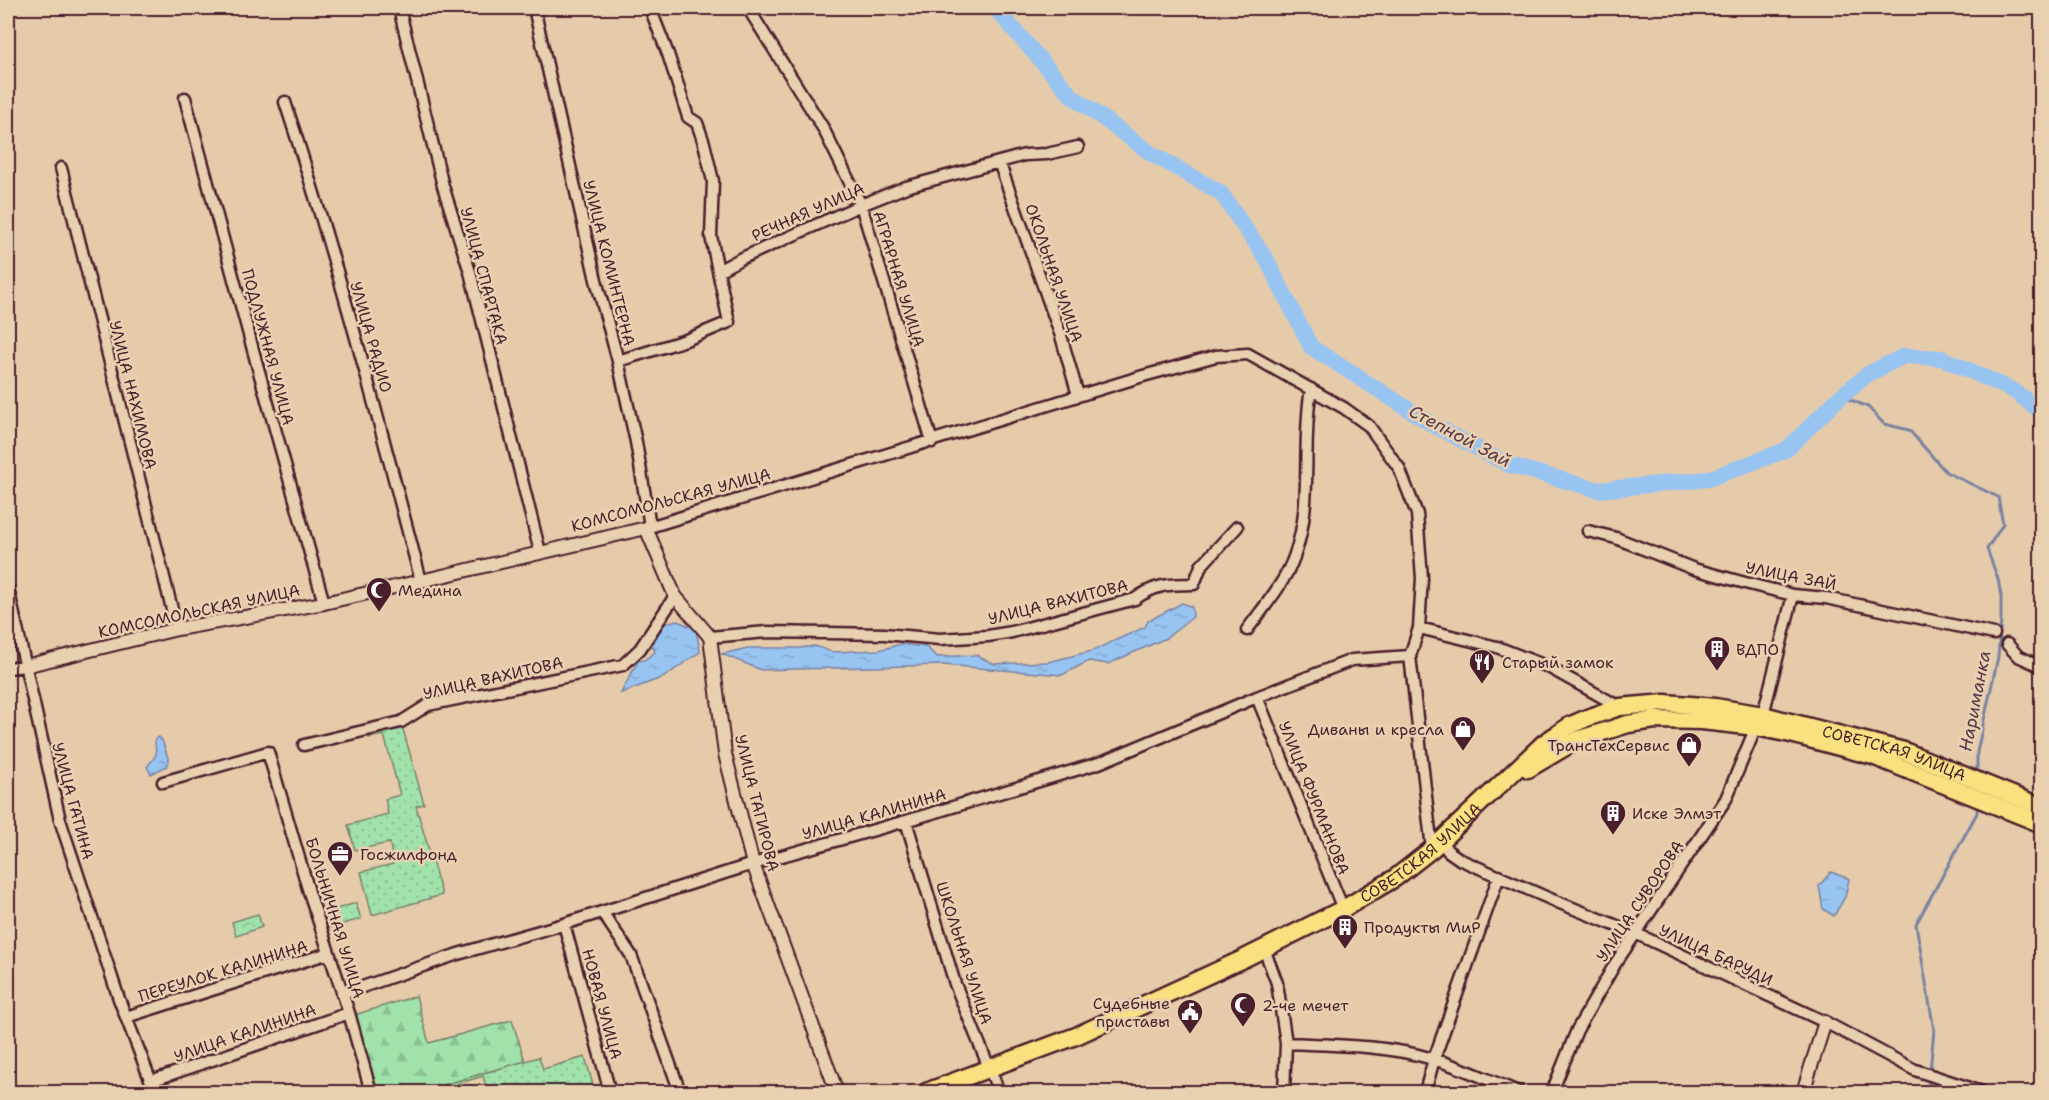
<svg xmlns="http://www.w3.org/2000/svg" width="2049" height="1100" font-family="'Shantell Sans',sans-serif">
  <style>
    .grass { fill: url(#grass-dots); stroke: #76806b; stroke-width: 1.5 }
    .forest { fill: url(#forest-firs); stroke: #76806b; stroke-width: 1.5 }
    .park { fill: url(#park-crowns); stroke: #76806b; stroke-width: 1.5 }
    .water { fill: url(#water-ripples); stroke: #7982a2; stroke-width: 1.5 }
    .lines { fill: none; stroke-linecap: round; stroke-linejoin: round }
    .stream { stroke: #7982a2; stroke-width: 3 }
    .river { stroke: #98c4f2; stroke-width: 16 }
    .minor-casing { stroke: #4a1f2b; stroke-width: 15 }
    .tertiary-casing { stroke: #4a1f2b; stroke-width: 16 }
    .primary-casing { stroke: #4a1f2b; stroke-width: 21 }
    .minor { stroke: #e8d1b1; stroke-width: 10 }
    .tertiary { stroke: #e8d1b1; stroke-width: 12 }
    .primary { stroke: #fbe080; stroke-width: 16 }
    .labels { text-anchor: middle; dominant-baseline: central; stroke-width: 5; stroke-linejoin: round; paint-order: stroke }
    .street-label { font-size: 16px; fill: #4a1f2b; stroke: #e8d1b1 }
    .poi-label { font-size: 16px; fill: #4a1f2b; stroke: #e8d1b1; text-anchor: start }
    .water-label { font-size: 18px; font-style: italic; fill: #563849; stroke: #e8d1b1 }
  </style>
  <defs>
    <pattern id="grass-dots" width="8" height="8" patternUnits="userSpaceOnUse" patternTransform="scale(1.5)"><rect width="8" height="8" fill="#a1e2ab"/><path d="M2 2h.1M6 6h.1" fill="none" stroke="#8cc193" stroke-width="1.8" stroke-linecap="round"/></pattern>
    <pattern id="forest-firs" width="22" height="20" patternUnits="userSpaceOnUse" patternTransform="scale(1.5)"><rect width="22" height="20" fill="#a1e2ab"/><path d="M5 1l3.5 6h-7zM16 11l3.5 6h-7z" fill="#8cc193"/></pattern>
    <pattern id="park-crowns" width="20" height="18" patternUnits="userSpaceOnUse" patternTransform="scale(1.5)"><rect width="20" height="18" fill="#a1e2ab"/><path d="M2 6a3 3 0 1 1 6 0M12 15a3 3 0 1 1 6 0" fill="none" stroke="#8cc193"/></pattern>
    <pattern id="water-ripples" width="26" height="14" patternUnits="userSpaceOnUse" patternTransform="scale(1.5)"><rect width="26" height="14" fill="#98c4f2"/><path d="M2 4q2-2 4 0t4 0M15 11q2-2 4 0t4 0" fill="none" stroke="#84a8d0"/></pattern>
  </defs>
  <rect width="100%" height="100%" fill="#e6cbaa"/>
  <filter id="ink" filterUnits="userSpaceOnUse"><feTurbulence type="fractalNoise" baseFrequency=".0167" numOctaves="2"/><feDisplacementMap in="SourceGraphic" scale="12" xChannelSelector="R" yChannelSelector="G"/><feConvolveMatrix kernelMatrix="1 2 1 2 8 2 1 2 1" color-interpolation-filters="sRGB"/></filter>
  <g filter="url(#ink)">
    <path class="grass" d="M401,722L424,804L416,806L442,895L372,915L361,872L393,864L390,843L355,850L348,825L388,814L385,799L400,795L384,735L369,738L368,735L316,749L315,743Z
      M356,903L361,919L328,928L323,913Z
      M539,1057L543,1069L585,1057L595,1092H488L483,1076L457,1084L460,1092H419Z"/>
    <path class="forest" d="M416,996L429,1043L512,1020L525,1061L419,1092H371L351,1016Z"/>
    <path class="park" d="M258,914L262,927L236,936L232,922Z"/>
    <path class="water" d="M1182,603L1192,607L1193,617L1166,638L1108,664L1089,661L1062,675L943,665L761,670L722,654L748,648H799L815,646L832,652L879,650L901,644L926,647L937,657L976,655L994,664L1048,662L1092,651L1145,627L1148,621Z
      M676,620L696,629L700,652L664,677L621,693L638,661L644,660L655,652L652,644L664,624Z
      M159,737L162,740L169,761L167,766L151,774L147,767L156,755L155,739Z
      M1831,872L1849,879L1845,897L1834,916L1823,909L1819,886Z"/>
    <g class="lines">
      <path class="stream" d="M1841,396L1868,407L1884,424L1909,430L1946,472L1998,497L2003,524L1987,549L1998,579L2001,596V619L1998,657L1977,752V775
        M1928,1092L1934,1030L1916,924L1977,813V806"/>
      <path class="river" d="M995,8L1072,96L1152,154L1221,193L1267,260L1311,347L1435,426L1509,465L1599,490L1708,479L1786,450L1841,396L1868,374L1904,356L1942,358L2014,391L2042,412"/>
      <g class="minor-casing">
        <path id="minor" d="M399,8L443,186L470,272L540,552
          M534,8L596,280L618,361L636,442L650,526
          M650,8L668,54L688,117L697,123L704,143L713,181L711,236L718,271
          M748,8L823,128L861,205L932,442
          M185,98L256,361L324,603
          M285,102C337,260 379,421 421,581
          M999,162L1061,336L1078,395
          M61,168L177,629
          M618,361L686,340L729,322L718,271L740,259L861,205L906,187L1025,155L1047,154L1078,147
          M646,528L1143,376L1216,356L1248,354L1344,408L1369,426L1399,468L1417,514L1422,578L1419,628L1410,656L1432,849
          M1588,531L1616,538L1694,569L1749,584L1793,595L1826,598L1994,634
          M8,588L60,820L119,999L155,1092
          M1419,628L1497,647L1548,667L1620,707
          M1247,630C1264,607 1284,584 1294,557C1314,503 1301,444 1311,389
          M710,637L767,632L884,634L940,639L988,636L1012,632L1135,599C1156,584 1169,584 1194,584L1201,566L1237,527
          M2007,644L2018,656L2042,667
          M8,668L25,666
          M1257,697L1343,909
          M1763,715L1793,595
          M304,745L401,722L428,705L623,665L640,649L675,596
          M163,782L268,752L309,892L349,1013L371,1092
          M906,821L955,984L999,1092
          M1441,841L1448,851L1461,860L1555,901L1637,934L1825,1022L1915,1070L1982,1092
          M602,912L631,955L680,1092
          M564,924L610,1092
          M1264,949L1277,983L1286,1043L1284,1092
          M342,994L458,954L564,924L753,864L906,821L1099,763L1257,697L1352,660L1410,656
          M126,1017L329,953
          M1286,1043C1335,1045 1385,1045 1433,1059C1462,1067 1490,1081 1519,1092
          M151,1081L349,1013
          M1425,1092L1434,1059L1499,876
          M1552,1092L1577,1030L1615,964L1726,799L1756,727"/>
      </g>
      <g class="tertiary-casing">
        <path id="tertiary" d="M25,666L177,629L324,603L421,581L646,528L675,596L710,637L725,754L753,864L837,1092
          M1803,1092L1825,1022"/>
      </g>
      <g class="primary-casing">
        <g id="primary">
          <path d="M1528,769L1577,740L1628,724L1655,720L1702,721L1756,727L1791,734L1873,756L2042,824"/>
          <path id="s1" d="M926,1092L1076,1036L1245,958L1343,909L1395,878L1432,849L1544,743L1569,726L1587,718L1620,707L1665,703L1715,707L1763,715L1904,751L2042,807"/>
        </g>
      </g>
      <use href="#minor" class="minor"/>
      <use href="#tertiary" class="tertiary"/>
      <use href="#primary" class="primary"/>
    </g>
  </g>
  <defs>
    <g id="mosque-pin" transform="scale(1.35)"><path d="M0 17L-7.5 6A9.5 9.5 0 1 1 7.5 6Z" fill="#4a1f2b" stroke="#e8d1b1"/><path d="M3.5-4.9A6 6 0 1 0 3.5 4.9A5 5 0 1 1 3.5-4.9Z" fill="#fff"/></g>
    <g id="building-pin" transform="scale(1.35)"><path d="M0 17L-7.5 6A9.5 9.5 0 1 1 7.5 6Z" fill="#4a1f2b" stroke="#e8d1b1"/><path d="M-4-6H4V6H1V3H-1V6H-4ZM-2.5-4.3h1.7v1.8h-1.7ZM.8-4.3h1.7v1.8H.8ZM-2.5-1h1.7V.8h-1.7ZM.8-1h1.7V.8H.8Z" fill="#fff"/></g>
    <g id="restaurant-pin" transform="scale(1.35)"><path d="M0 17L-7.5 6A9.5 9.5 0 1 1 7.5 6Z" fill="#4a1f2b" stroke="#e8d1b1"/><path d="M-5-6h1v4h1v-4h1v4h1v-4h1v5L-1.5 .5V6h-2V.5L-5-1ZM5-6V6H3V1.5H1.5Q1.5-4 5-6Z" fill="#fff"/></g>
    <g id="shop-pin" transform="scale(1.35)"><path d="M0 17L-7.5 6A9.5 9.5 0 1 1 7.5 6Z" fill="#4a1f2b" stroke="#e8d1b1"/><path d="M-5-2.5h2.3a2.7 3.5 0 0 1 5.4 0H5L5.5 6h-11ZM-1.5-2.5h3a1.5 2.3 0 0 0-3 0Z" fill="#fff"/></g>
    <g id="office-pin" transform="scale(1.35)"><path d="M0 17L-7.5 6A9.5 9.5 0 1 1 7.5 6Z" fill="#4a1f2b" stroke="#e8d1b1"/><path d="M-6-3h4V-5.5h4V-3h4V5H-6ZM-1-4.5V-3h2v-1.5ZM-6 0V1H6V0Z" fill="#fff"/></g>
    <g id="civic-pin" transform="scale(1.35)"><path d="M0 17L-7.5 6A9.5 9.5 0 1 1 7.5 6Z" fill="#4a1f2b" stroke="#e8d1b1"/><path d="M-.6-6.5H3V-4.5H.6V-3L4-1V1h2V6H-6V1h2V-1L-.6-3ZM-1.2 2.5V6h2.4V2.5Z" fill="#fff"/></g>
  </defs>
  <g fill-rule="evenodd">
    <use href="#mosque-pin" x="379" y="590"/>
    <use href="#building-pin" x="1717" y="649"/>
    <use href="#restaurant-pin" x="1482" y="662"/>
    <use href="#shop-pin" x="1463" y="729"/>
    <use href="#shop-pin" x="1689" y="745"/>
    <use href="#building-pin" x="1613" y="813"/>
    <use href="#office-pin" x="340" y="854"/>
    <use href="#building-pin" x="1345" y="927"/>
    <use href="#mosque-pin" x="1243" y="1005"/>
    <use href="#civic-pin" x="1190" y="1012"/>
  </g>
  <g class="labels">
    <g class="street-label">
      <text transform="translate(808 212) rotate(-24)">РЕЧНАЯ УЛИЦА</text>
      <text transform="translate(609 263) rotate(76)">УЛИЦА КОМИНТЕРНА</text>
      <text transform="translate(1054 273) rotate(71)">ОКОЛЬНАЯ УЛИЦА</text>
      <text transform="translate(484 276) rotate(75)">УЛИЦА СПАРТАКА</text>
      <text transform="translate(899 279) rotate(73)">АГРАРНАЯ УЛИЦА</text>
      <text transform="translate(371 337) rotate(74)">УЛИЦА РАДИО</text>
      <text transform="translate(268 347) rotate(75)">ПОДЛУЖНАЯ УЛИЦА</text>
      <text transform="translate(133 395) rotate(76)">УЛИЦА НАХИМОВА</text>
      <text transform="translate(671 500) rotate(-15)">КОМСОМОЛЬСКАЯ УЛИЦА</text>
      <text transform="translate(1791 576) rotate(11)">УЛИЦА ЗАЙ</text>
      <text transform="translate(1058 602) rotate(-14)">УЛИЦА ВАХИТОВА</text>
      <text transform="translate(199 611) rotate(-12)">КОМСОМОЛЬСКАЯ УЛИЦА</text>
      <text transform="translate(493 678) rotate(-13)">УЛИЦА ВАХИТОВА</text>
      <text stroke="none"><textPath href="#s1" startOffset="1083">СОВЕТСКАЯ УЛИЦА</textPath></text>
      <text transform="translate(1314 798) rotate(68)">УЛИЦА ФУРМАНОВА</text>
      <text transform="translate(73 801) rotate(75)">УЛИЦА ГАТИНА</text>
      <text transform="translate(757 803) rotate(76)">УЛИЦА ТАГИРОВА</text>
      <text transform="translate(874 814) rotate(-16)">УЛИЦА КАЛИНИНА</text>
      <text stroke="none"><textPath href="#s1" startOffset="552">СОВЕТСКАЯ УЛИЦА</textPath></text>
      <text transform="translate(1640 901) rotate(-56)">УЛИЦА СУВОРОВА</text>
      <text transform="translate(335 918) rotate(73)">БОЛЬНИЧНАЯ УЛИЦА</text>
      <text transform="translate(964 953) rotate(72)">ШКОЛЬНАЯ УЛИЦА</text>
      <text transform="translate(1716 955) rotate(25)">УЛИЦА БАРУДИ</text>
      <text transform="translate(223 971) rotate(-17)">ПЕРЕУЛОК КАЛИНИНА</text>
      <text transform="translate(602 1004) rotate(75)">НОВАЯ УЛИЦА</text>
      <text transform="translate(245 1033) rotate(-19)">УЛИЦА КАЛИНИНА</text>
    </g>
    <g class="poi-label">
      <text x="398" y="590">Медина</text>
      <text x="1736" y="649">ВДПО</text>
      <text x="1502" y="662">Старый замок</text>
      <text x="1444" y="729" text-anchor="end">Диваны и кресла</text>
      <text x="1670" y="745" text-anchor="end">ТрансТехСервис</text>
      <text x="1632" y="813">Иске Элмэт</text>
      <text x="360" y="854">Госжилфонд</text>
      <text x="1364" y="927">Продукты МиР</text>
      <text x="1170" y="1003" text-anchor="end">Судебные<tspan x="1170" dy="18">приставы</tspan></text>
      <text x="1262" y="1005">2-че мечет</text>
    </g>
    <g class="water-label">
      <text transform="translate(1460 436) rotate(28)">Степной Зай</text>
      <text transform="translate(1975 701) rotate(-79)">Нариманка</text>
    </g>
  </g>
  <rect width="2049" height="1100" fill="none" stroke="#e8d1b1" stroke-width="30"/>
  <rect x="15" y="15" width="2019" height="1070" fill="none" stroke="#4a1f2b" stroke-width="2" filter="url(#ink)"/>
</svg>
